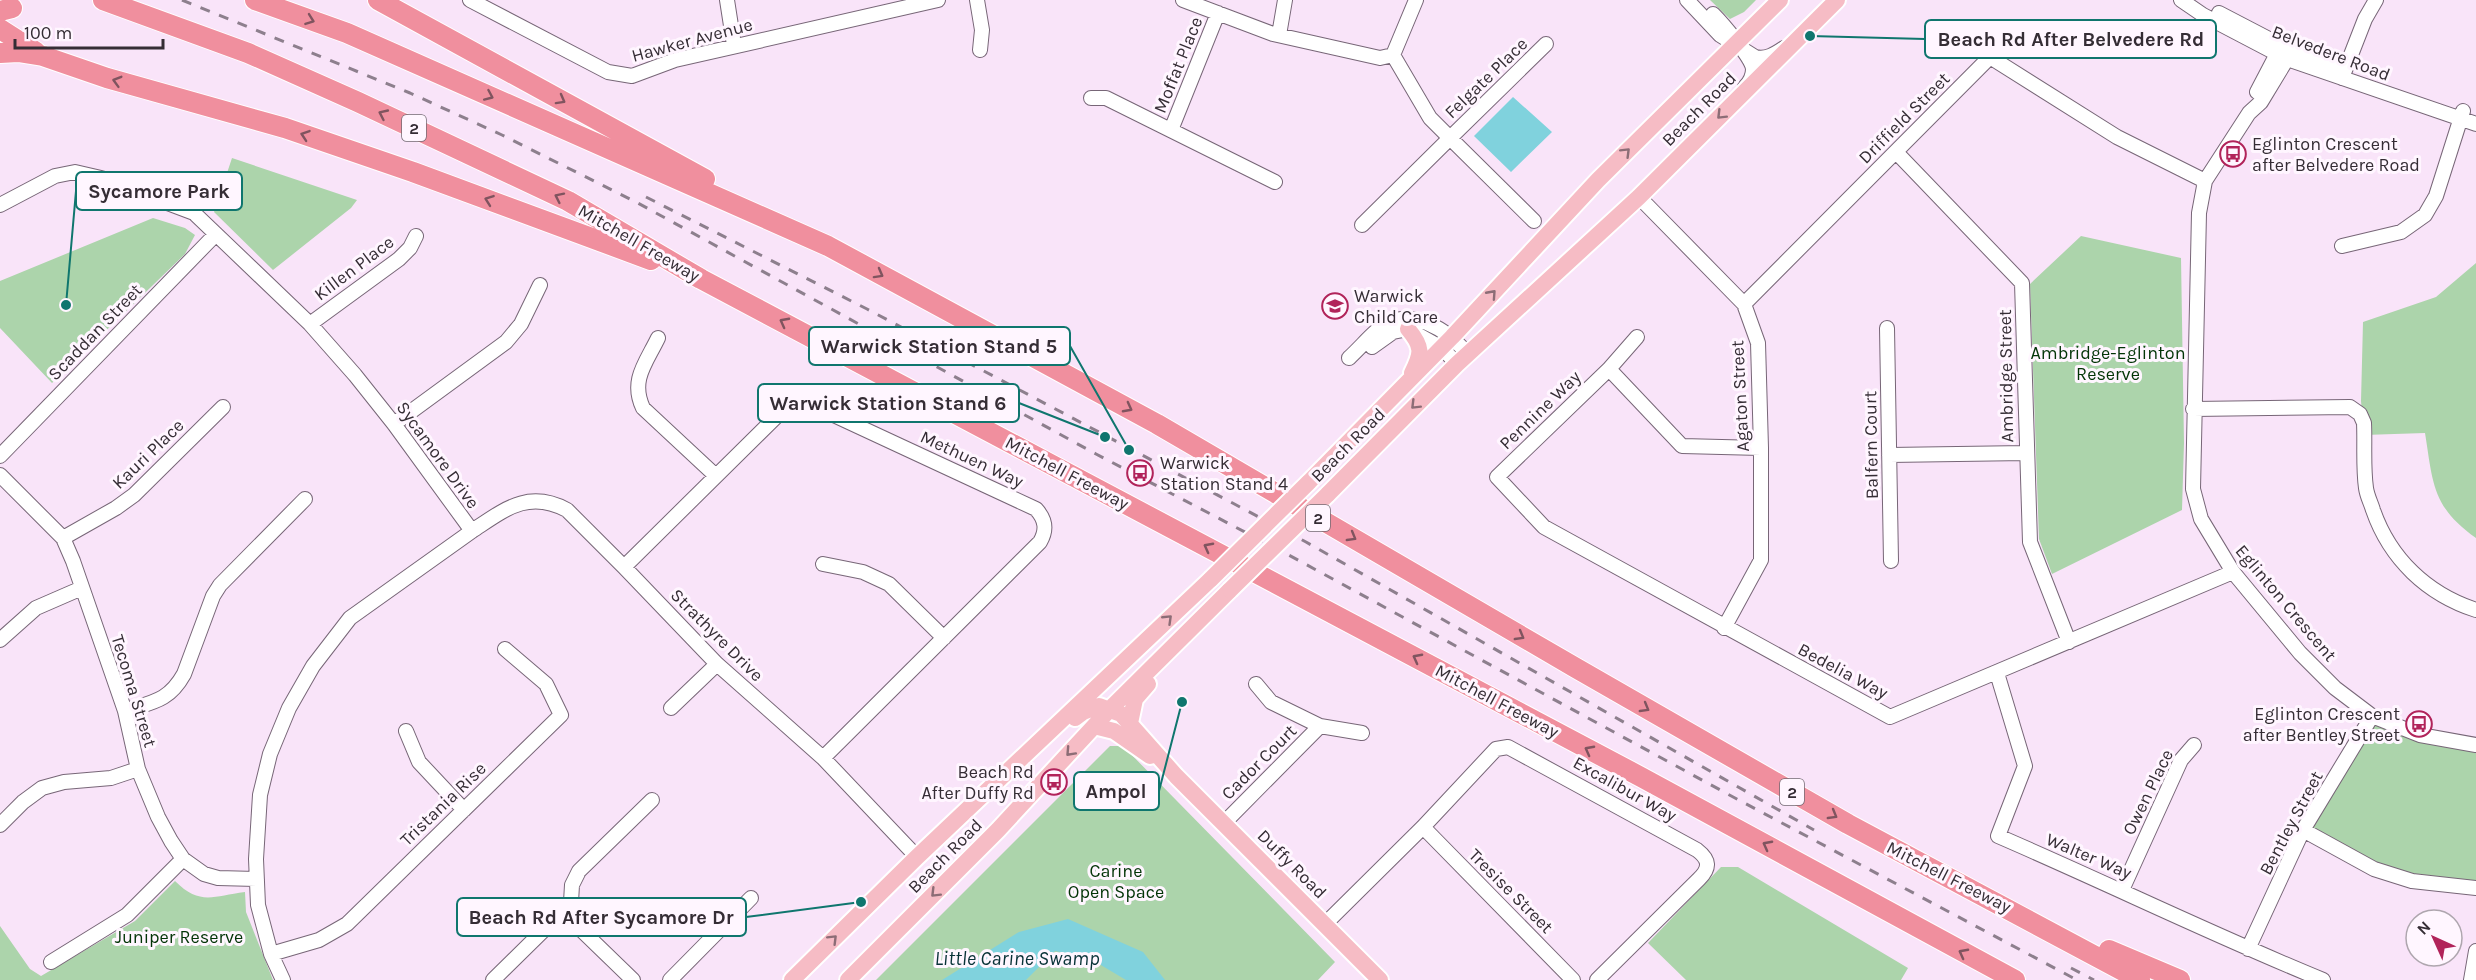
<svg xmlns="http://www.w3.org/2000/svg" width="2476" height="980" font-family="Karla,sans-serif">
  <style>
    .green { fill: #acd4ab }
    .water { fill: #80d2dd }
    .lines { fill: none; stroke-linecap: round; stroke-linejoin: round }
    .minor-casing { stroke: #767; stroke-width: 16 }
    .major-casing { stroke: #fff; stroke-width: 20 }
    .highway-casing { stroke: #fff; stroke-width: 22 }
    .minor { stroke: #fff; stroke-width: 14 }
    .major { stroke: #f6bcc5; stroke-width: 16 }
    .highway { stroke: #f08f9e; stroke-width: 20 }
    .rail { stroke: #8d7f8d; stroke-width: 3; stroke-dasharray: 10 10; stroke-linecap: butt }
    .major-bridge-casing { stroke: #fff; stroke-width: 20; stroke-linecap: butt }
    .major-bridge { stroke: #f6bcc5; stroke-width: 16 }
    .oneway { stroke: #80545f }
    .oneway2 { stroke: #8c6d76 }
    .labels { text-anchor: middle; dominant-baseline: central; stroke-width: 6; stroke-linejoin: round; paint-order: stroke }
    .shield { fill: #fff6ff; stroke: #726972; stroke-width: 1.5 }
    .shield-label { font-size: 16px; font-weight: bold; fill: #352d35 }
    .street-label { font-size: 18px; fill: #352d35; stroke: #fff6ff }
    .poi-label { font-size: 18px; fill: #352d35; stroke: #fff6ff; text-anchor: start }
    .park-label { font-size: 18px; fill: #023406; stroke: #fff6ff }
    .water-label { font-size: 20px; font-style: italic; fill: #083237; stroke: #fff6ff }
    .leader { fill: none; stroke: #0f766e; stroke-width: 2 }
    .callout-dot { fill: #0f766e; stroke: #fff6ff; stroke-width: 2 }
    .callout { fill: #fff6ff; stroke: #0f766e; stroke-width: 2 }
    .callout-label { font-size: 20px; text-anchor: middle; font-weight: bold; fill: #352d35 }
  </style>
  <rect width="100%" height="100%" fill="#f9e4f9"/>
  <path class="green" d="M1710,0H1756L1744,12L1730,19Z
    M232,158L357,200L351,208L273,270L214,212Z
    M153,218L185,228L195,235L185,254L52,383L0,328V281Z
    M2081,236L2181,258L2184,443L2182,510L2052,574L2039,539L2030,284Z
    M2476,263V538C2432,507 2433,483 2425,433L2364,435L2361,401L2363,322L2436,297Z
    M2372,716L2476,753V888L2412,881L2303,830Z
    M1110,746H1123L1335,962L1318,980H876Z
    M1721,867H1738L1908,968L1901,980H1686L1648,943Z
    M175,881C200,906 213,896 245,892L246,912L273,980H0V926L30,969L41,976L135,921Z"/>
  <path class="water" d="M1513,97L1552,132L1511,172L1474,136Z
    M1068,919L1143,952L1165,980H1126L1089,958L1055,951L1026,980H942L1019,932Z"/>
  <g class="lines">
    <g class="minor-casing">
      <path id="minor" d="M470,0L608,72L632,76L675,60L938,0
        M727,0L734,45
        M977,0L982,30L980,50
        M1183,0L1273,34L1380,58L1393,55L1416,0
        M1687,0L1720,35L1755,57C1766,60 1775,54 1784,48
        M2181,0L2203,15L2287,59L2476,124
        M2219,13L2290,50L2335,66
        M1713,14C1722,23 1752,58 1753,69C1753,77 1750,82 1745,87
        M1279,35L1285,0
        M2290,50L2287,59L2261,102L2249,113L2205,181L2199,213L2193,489L2201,519L2233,572L2300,653L2335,688L2372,716L2420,735L2476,745
        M1393,55L1430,118L1450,138L1546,44
        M2342,78L2365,19L2376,0
        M2257,92L2280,48
        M1091,98H1106L1275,182
        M1171,130L1218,13
        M1896,152L2022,283L2030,542L2069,642
        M1639,197L1744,304L1758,343L1761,448V560L1724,628
        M0,205L55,176L75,172L101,178L194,213L310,324L355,375L394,424L472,531L350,618L313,666L289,708L270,754L260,795L256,859L258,905L271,954L283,980
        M1362,225L1450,138L1534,221
        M2342,246L2401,232L2425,215L2436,196L2463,111
        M1744,304L1990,57L2117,137L2205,181
        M310,324L399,259L410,248L416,236
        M1887,328L1891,561
        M1637,337L1609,369L1497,477L1544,527L1890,717L2233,572
        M658,338C646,363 630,380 643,408L716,476
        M1372,347L1393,332L1408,329L1442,348L1457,364
        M1349,358C1375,334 1388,308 1427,323C1444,330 1455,340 1467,353
        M1609,369L1682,446L1761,448
        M2193,409L2350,407L2360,414L2364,423C2365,444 2363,467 2366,488C2367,496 2371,503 2373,510C2390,559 2427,594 2476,610
        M394,424L506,342L521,324L540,285
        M1889,455L2026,453
        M0,456L216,234
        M0,475L63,538L73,561L125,711L138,769L158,817L171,841L183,859L204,874L218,878L257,879
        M472,531C504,510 528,489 567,510L624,567L717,664L823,758L917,857
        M63,538L116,508L134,495L223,407
        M823,564L863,572L889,584L944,638
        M624,567L785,408L799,402L810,404L1036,509C1046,520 1047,530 1040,542L823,758
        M0,640L36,608L82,588
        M1997,673L2025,766L1998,836C2107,883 2213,935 2323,980
        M1256,684L1271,702L1320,726L1362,733
        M671,708L717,664
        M125,711C153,702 169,701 184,674L213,596L220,585L305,499
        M406,731L419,762L464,810
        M1223,824L1320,726
        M0,825L23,802L42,788L64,782L111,778L138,769
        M1423,827L1573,980
        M2303,830L2374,869L2412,881L2476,888
        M2122,890L2181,760L2194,745
        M570,919L572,885L579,871L652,800
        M1325,924L1423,827L1496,749L1508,747L1697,850C1710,860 1710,868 1699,879L1597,980
        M2248,949L2303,830L2372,716
        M271,954L319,940L347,924L561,715L546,684L505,649
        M51,962L127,915L183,859
        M493,980L554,920L570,919L633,980
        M670,980L751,898
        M2471,980L2476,951"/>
    </g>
    <g class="major-casing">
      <path id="major" d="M1408,329C1423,347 1422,353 1412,373
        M1308,483L1452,337L1598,180L1780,0
        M1327,495L1457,364L1639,197L1837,0
        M1075,718L1083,712L1099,706L1121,714L1176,776L1380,980
        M1130,723L1135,699L1148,684
        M1094,726L1114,731L1150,756
        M792,980L917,857L1211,579
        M848,980L998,830L1110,709L1230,590"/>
    </g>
    <g class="highway-casing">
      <path id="highway" d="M103,0L248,53L358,102L568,201L701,279L1641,777L2015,980
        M255,0L347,33L828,246L1157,424L1576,668L1848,824L2140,980
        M378,0L705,179
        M0,11L12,8
        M0,29L36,52
        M0,53L18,52L43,56L107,78L285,128L413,172L651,260
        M2109,950L2180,980"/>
    </g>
    <use href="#minor" class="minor"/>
    <use href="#major" class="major"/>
    <use href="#highway" class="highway"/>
    <path class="rail" d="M182,0L410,93L502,135L636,202L1096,454L1285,553L1735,798L2077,980
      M646,197L867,309L1306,542L1814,830
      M2071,968L2094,980"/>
    <g class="major-bridge-casing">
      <path id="major-bridge" d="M1211,579L1308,483
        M1230,590L1327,495"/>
    </g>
    <use href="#major-bridge" class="major-bridge"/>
  </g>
  <defs><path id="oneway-chevron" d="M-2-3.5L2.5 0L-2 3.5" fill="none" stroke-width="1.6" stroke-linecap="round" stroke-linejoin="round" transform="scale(1.5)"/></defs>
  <g class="oneway">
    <use href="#oneway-chevron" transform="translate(310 20) rotate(20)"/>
    <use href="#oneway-chevron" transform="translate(117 81) rotate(-164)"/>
    <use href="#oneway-chevron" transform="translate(489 96) rotate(24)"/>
    <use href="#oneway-chevron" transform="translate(561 100) rotate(29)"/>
    <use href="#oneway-chevron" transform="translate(383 114) rotate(-155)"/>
    <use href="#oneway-chevron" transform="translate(305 135) rotate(-161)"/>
    <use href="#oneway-chevron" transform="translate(559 197) rotate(-154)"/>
    <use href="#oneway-chevron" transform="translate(489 200) rotate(-160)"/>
    <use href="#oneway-chevron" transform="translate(879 274) rotate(29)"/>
    <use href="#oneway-chevron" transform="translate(784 322) rotate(-152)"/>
    <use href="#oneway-chevron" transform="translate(1128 408) rotate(28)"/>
    <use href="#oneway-chevron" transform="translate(1352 537) rotate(30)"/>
    <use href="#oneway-chevron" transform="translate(1208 547) rotate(-152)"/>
    <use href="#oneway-chevron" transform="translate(1520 636) rotate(30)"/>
    <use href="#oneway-chevron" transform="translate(1417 658) rotate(-152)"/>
    <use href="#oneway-chevron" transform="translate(1645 708) rotate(30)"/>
    <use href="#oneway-chevron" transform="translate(1589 750) rotate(-152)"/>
    <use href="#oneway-chevron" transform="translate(1833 815) rotate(30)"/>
    <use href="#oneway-chevron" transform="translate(1767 845) rotate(-152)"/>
    <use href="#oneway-chevron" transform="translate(1963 953) rotate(-152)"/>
  </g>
  <g class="oneway2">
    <use href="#oneway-chevron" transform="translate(1721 115) rotate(135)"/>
    <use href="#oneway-chevron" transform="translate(1626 152) rotate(-45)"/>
    <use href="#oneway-chevron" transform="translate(1492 294) rotate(-48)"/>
    <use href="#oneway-chevron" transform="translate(1415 405) rotate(135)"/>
    <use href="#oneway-chevron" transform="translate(1168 619) rotate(-44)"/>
    <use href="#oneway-chevron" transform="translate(1070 752) rotate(133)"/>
    <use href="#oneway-chevron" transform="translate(935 893) rotate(135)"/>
    <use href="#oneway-chevron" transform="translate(833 939) rotate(-45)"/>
  </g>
  <defs>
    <g id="bus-ring" transform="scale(1.35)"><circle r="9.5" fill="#fff6ff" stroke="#b1235a" stroke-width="1.5"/><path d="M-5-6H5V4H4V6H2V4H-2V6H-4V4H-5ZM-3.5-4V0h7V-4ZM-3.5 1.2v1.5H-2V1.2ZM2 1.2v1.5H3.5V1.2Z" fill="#b1235a"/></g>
    <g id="school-ring" transform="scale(1.35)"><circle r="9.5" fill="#fff6ff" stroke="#b1235a" stroke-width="1.5"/><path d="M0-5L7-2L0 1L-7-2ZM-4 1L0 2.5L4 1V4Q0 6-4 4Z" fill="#b1235a"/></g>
  </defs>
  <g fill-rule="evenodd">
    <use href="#bus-ring" x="2233" y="154"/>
    <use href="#school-ring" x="1335" y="306"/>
    <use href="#bus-ring" x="1140" y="473"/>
    <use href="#bus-ring" x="2419" y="724"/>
    <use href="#bus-ring" x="1054" y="782"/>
  </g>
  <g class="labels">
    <g class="shield">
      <rect x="402" y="115" width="24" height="26" rx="4.5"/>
      <rect x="1306" y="505" width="24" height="26" rx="4.5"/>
      <rect x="1780" y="779" width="24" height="26" rx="4.5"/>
    </g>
    <g class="shield-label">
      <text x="414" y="128">2</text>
      <text x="1318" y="518">2</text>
      <text x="1792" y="792">2</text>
    </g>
    <g class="street-label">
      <text transform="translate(692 40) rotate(-15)">Hawker Avenue</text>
      <text transform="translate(2331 53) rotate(21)">Belvedere Road</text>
      <text transform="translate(1178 65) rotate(-68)">Moffat Place</text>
      <text transform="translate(1486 78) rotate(-44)">Felgate Place</text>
      <text transform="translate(1699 109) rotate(-45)">Beach Road</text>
      <text transform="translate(1904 118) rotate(-45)">Driffield Street</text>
      <text transform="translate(639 243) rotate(30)">Mitchell Freeway</text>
      <text transform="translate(354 268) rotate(-37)">Killen Place</text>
      <text transform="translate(95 332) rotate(-46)">Scaddan Street</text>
      <text transform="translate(2006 376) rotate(-91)">Ambridge Street</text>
      <text transform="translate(1740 396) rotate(-93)">Agaton Street</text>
      <text transform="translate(1540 410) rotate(-44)">Pennine Way</text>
      <text transform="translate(1348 445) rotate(-45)">Beach Road</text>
      <text transform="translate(1871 445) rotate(-91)">Balfern Court</text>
      <text transform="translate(148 454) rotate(-44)">Kauri Place</text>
      <text transform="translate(438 455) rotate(54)">Sycamore Drive</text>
      <text transform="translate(972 459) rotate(25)">Methuen Way</text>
      <text transform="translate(1067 473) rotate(28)">Mitchell Freeway</text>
      <text transform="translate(2286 603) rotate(50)">Eglinton Crescent</text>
      <text transform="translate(717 635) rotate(45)">Strathyre Drive</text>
      <text transform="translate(1843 671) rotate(28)">Bedelia Way</text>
      <text transform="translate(134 691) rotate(73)">Tecoma Street</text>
      <text transform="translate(1497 701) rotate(28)">Mitchell Freeway</text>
      <text transform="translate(1259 762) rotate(-45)">Cador Court</text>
      <text transform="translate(1625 789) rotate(29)">Excalibur Way</text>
      <text transform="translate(2148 792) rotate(-64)">Owen Place</text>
      <text transform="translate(443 804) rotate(-44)">Tristania Rise</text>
      <text transform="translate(2291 823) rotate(-62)">Bentley Street</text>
      <text transform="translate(945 856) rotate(-45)">Beach Road</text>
      <text transform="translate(2089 856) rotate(23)">Walter Way</text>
      <text transform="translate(1292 864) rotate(45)">Duffy Road</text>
      <text transform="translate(1949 877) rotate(27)">Mitchell Freeway</text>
      <text transform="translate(1511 891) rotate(45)">Tresise Street</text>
    </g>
    <g class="poi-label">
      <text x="2252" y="144">Eglinton Crescent<tspan x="2252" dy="21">after Belvedere Road</tspan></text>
      <text x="1354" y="296">Warwick<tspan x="1354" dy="21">Child Care</tspan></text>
      <text x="1160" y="463">Warwick<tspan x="1160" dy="21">Station Stand 4</tspan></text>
      <text x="2400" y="714" text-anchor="end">Eglinton Crescent<tspan x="2400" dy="21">after Bentley Street</tspan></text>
      <text x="1034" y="772" text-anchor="end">Beach Rd<tspan x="1034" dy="21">After Duffy Rd</tspan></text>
    </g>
    <g class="park-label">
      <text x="2108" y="353">Ambridge-Eglinton<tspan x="2108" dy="21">Reserve</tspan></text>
      <text x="1116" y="871">Carine<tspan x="1116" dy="21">Open Space</tspan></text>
      <text x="179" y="937">Juniper Reserve</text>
    </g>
    <g class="water-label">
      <text x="1017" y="958">Little Carine Swamp</text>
    </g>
  </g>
  <path class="leader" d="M1810 36L1925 39M66 305L76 191M1129 450L1070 346M1105 437L1019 403M1182 702L1159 791M861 902L746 917"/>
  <g class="callout-dot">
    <circle cx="1810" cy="36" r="6"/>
    <circle cx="66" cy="305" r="6"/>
    <circle cx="1129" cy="450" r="6"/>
    <circle cx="1105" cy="437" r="6"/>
    <circle cx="1182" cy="702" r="6"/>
    <circle cx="861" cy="902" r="6"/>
  </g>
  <g class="callout">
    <rect x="1925" y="20" width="291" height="38" rx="6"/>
    <rect x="76" y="172" width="166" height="38" rx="6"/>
    <rect x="809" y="327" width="261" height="38" rx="6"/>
    <rect x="758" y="384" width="261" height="38" rx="6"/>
    <rect x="1074" y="772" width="85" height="38" rx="6"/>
    <rect x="457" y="898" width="289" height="38" rx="6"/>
  </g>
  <g class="callout-label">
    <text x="2071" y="46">Beach Rd After Belvedere Rd</text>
    <text x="159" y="198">Sycamore Park</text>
    <text x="939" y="353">Warwick Station Stand 5</text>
    <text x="888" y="410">Warwick Station Stand 6</text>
    <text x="1116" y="798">Ampol</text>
    <text x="601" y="924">Beach Rd After Sycamore Dr</text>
  </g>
  <g transform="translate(2434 938) rotate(315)"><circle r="28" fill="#fff6ff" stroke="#aea6ae" stroke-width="1.5"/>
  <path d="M0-4.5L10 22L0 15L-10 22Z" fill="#b1235a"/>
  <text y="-9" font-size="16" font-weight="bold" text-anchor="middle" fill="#352d35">N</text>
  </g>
  <path d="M15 39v9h148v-9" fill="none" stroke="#352d35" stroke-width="3"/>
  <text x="24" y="39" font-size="18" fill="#352d35" stroke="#fff6ff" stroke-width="4.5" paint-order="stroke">100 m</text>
</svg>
